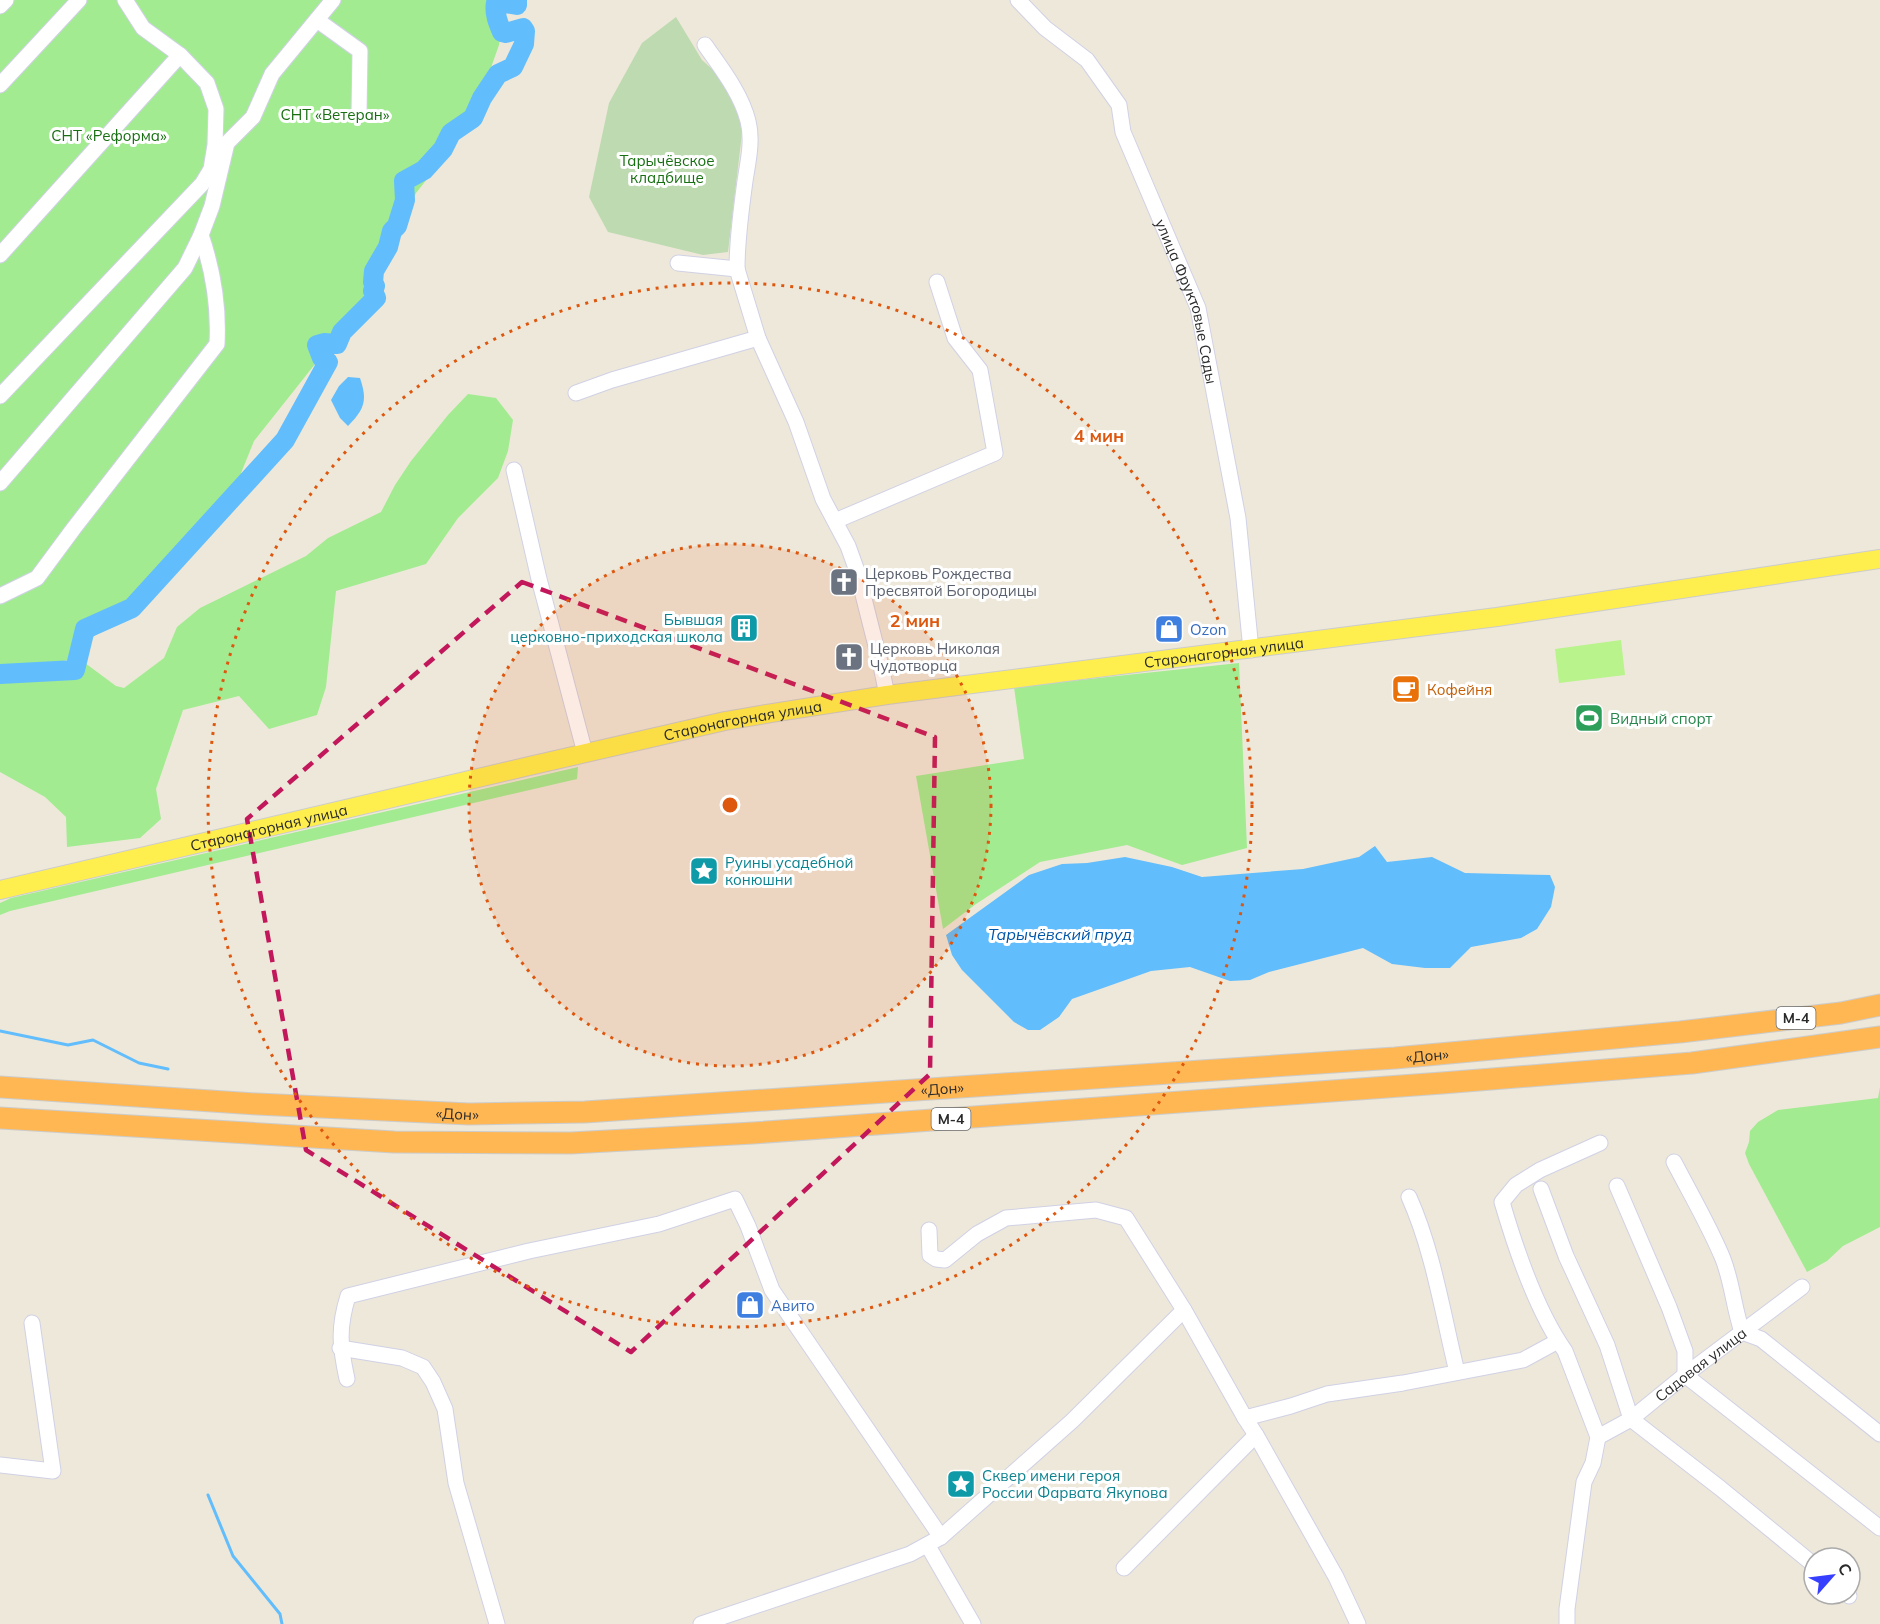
<svg xmlns="http://www.w3.org/2000/svg" width="1880" height="1624" font-family="Mulish,sans-serif">
  <style>
    .green { fill: #a2eb91 }
    .cemetery { fill: #bedab0 }
    .pitch { fill: #b8f38b }
    .water { fill: #62bdfc }
    .lines { fill: none; stroke-linecap: round; stroke-linejoin: round }
    .stream { stroke: #62bdfc; stroke-width: 3 }
    .river { stroke: #62bdfc; stroke-width: 20 }
    .minor-casing { stroke: #d0d1e5; stroke-width: 17 }
    .major-casing { stroke: #ccc; stroke-width: 20 }
    .highway-casing { stroke: #ccc; stroke-width: 23 }
    .minor { stroke: #fff; stroke-width: 15 }
    .major { stroke: #ffef4e; stroke-width: 18 }
    .highway { stroke: #ffb754; stroke-width: 21 }
    .marked { fill: none; stroke: #c2185b; stroke-width: 4.5; stroke-dasharray: 12 8; stroke-linejoin: round }
    .ring { fill: none; stroke: #de570e; stroke-width: 3; stroke-dasharray: 3 6 }
    .labels { text-anchor: middle; dominant-baseline: central; stroke-width: 6; stroke-linejoin: round; paint-order: stroke }
    .shield { fill: #fff; stroke: #6a6a6a; stroke-width: 1.5 }
    .shield-label { font-size: 14px; font-weight: bold; fill: #2a2a2a }
    .park-label { font-size: 15px; fill: #186f12; stroke: #fff }
    .street-label { font-size: 15px; fill: #2a2a2a; stroke: #fff }
    .worship-label { font-size: 15px; fill: #5b616d; stroke: #fff; text-anchor: start }
    .culture-label { font-size: 15px; fill: #0d838f; stroke: #fff; text-anchor: start }
    .shop-label { font-size: 15px; fill: #366cbe; stroke: #fff; text-anchor: start }
    .food-label { font-size: 15px; fill: #c56008; stroke: #fff; text-anchor: start }
    .leisure-label { font-size: 15px; fill: #27864d; stroke: #fff; text-anchor: start }
    .water-label { font-size: 16px; font-style: italic; fill: #0056a8; stroke: #fff }
    .centre { fill: #de570e; stroke: #fff; stroke-width: 3 }
    .ring-label { font-size: 18px; text-anchor: middle; font-weight: bold; fill: #de570e; stroke: #fff; stroke-width: 6; stroke-linejoin: round; paint-order: stroke }
  </style>
  <rect width="100%" height="100%" fill="#eee8da"/>
  <path class="green" d="M0,0H506L499,45L471,124L416,193L373,291L254,441L222,520L68,660L0,672Z
    M468,394L496,398L513,420L508,451L498,478L458,518L426,564L336,591L326,687L317,715L269,729L239,696L183,710L156,789L161,819L140,838L67,847L66,817L45,797L0,772V677L85,663L116,686L124,688L164,658L177,627L200,608L306,556L328,538L381,512L395,485L411,461L448,415Z
    M1239,663L1247,848L1182,865L1127,845L1040,862L976,904L943,929L916,776L1024,759L1014,687Z
    M578,767L577,779L10,911L0,915V903L11,898Z
    M1880,1087V1227L1843,1246L1827,1261L1807,1272L1749,1164L1745,1153L1749,1142L1750,1131L1758,1122L1778,1110L1878,1098Z"/>
  <path class="cemetery" d="M676,17L702,60L722,78L743,125L728,252L703,255L608,232L589,197L609,103L642,43Z"/>
  <path class="pitch" d="M1621,640L1625,675L1559,683L1555,649Z"/>
  <path class="water" d="M348,377L360,378C368,401 364,410 348,426L340,418L331,400L339,386Z
    M1375,846L1387,862L1432,857L1465,873L1550,875L1555,887L1551,907L1537,929L1521,938L1471,947L1450,968H1425L1392,964L1363,948L1269,972L1250,980L1230,981L1190,967L1151,971L1072,999L1059,1017L1040,1030H1028L1014,1022L962,970L952,955L946,935L1029,875L1062,864L1087,863L1125,857L1172,867L1202,877L1303,869L1359,857Z"/>
  <g class="lines">
    <path class="stream" d="M0,1031L68,1045L93,1040L139,1063L168,1069
      M208,1495L233,1556L280,1614L282,1624"/>
    <path class="river" d="M0,674L75,670L85,629L132,608L285,440L328,362L322,358L317,345L324,343L337,344L342,332L376,298L373,291L375,286L373,282L374,271L388,247L392,231L397,226L405,200L404,181L424,170L443,149L451,133L473,118L482,98L498,74L513,67L524,44L525,31L523,28L506,33L502,32C498,23 494,13 496,3L500,2L517,5V0"/>
    <g class="minor-casing">
      <g id="minor">
        <path id="s1" d="M1018,0L1045,28L1087,60L1119,105L1123,132L1198,308L1238,518L1251,650"/>
        <path d="M0,6L6,0"/>
        <path d="M317,20L360,51L359,114"/>
        <path d="M705,45C721,68 741,93 748,121C753,140 748,162 745,181C741,210 737,239 737,269"/>
        <path d="M0,85L79,0"/>
        <path d="M0,255L180,55"/>
        <path d="M678,263L737,269L758,338L796,422L823,499L848,546L857,571L881,666L887,695"/>
        <path d="M576,393L612,380L758,338"/>
        <path d="M0,396L202,184L211,169L215,145L216,109L207,83L180,55L143,28L125,0"/>
        <path d="M514,470L539,579L585,753"/>
        <path d="M0,483L185,268L201,235L212,206L227,143L253,117L272,74L333,0"/>
        <path d="M835,521L995,453L980,370L955,338L937,282"/>
        <path d="M0,596L37,578L74,528L217,344C219,307 213,270 201,235"/>
        <path d="M1674,1162C1690,1193 1710,1227 1723,1259C1732,1282 1734,1308 1742,1332L1761,1339L1880,1434"/>
        <path d="M1617,1186L1669,1307L1685,1351V1375L1880,1528"/>
        <path d="M1541,1189L1566,1256L1607,1345L1631,1419L1720,1488L1814,1565"/>
        <path d="M1409,1197C1433,1250 1443,1315 1457,1372"/>
        <path d="M929,1230L930,1255L936,1259L945,1260L977,1234L1006,1218L1096,1210L1126,1218L1184,1310L1245,1418L1256,1435L1336,1577L1358,1624"/>
        <path d="M340,1348L402,1358L423,1367L433,1382L445,1409L456,1483L497,1624"/>
        <path d="M347,1379C340,1347 338,1328 348,1296L529,1251L659,1224L735,1199L748,1226L772,1290L941,1537"/>
        <path d="M1245,1418L1291,1406L1327,1394L1403,1383L1523,1360L1558,1341"/>
        <path id="s2" d="M1598,1437L1631,1419L1685,1375L1802,1287"/>
        <path d="M0,1465L53,1471L32,1323"/>
        <path d="M928,1546L973,1624"/>
        <path d="M1124,1568L1256,1435"/>
        <path d="M1848,1594L1849,1596"/>
        <path d="M701,1624L910,1554L941,1537L1072,1421L1184,1310"/>
        <path d="M1567,1624V1609L1584,1482L1593,1463L1598,1437L1565,1351C1536,1310 1516,1250 1502,1202L1516,1185L1540,1170L1600,1143"/>
      </g>
    </g>
    <g class="major-casing">
      <g id="major">
        <path id="s3" d="M0,890L525,767L725,721L772,713L887,695L1497,617L1880,559"/>
      </g>
    </g>
    <g class="highway-casing">
      <g id="highway">
        <path id="s4" d="M0,1087L257,1104L469,1114L585,1112L1395,1058L1680,1032L1841,1013L1880,1005"/>
        <path d="M0,1118L394,1142L571,1143L753,1133L1442,1083L1692,1063L1880,1037"/>
      </g>
    </g>
    <use href="#minor" class="minor"/>
    <use href="#major" class="major"/>
    <use href="#highway" class="highway"/>
  </g>
  <path class="marked" d="M522,582L935,737L930,1074L631,1352L306,1150L247,819Z"/>
  <circle cx="730" cy="805" r="261" fill="#de570e" fill-opacity=".12"/>
  <g class="ring">
    <circle cx="730" cy="805" r="261"/>
    <circle cx="730" cy="805" r="522"/>
  </g>
  <defs>
    <g id="church-square" transform="scale(1.5)"><rect x="-9" y="-9" width="18" height="18" rx="4" fill="#6b7280" stroke="#fff"/><path d="M-1.2-6h2.4v3.5h3.3v2.4h-3.3V6h-2.4V-.1h-3.3v-2.4h3.3Z" fill="#fff"/></g>
    <g id="building-square" transform="scale(1.5)"><rect x="-9" y="-9" width="18" height="18" rx="4" fill="#0f9aa8" stroke="#fff"/><path d="M-4-6H4V6H1V3H-1V6H-4ZM-2.5-4.3h1.7v1.8h-1.7ZM.8-4.3h1.7v1.8H.8ZM-2.5-1h1.7V.8h-1.7ZM.8-1h1.7V.8H.8Z" fill="#fff"/></g>
    <g id="shop-square" transform="scale(1.5)"><rect x="-9" y="-9" width="18" height="18" rx="4" fill="#3f7fe0" stroke="#fff"/><path d="M-5-2.5h2.3a2.7 3.5 0 0 1 5.4 0H5L5.5 6h-11ZM-1.5-2.5h3a1.5 2.3 0 0 0-3 0Z" fill="#fff"/></g>
    <g id="cafe-square" transform="scale(1.5)"><rect x="-9" y="-9" width="18" height="18" rx="4" fill="#e8710a" stroke="#fff"/><path d="M-5.5-4.5H6V0H3Q3 3.5 0 3.5H-2.5Q-5.5 3.5-5.5 0ZM3-3.2v2h1.7v-2ZM-6 4.5H4V6H-6Z" fill="#fff"/></g>
    <g id="stadium-square" transform="scale(1.5)"><rect x="-9" y="-9" width="18" height="18" rx="4" fill="#2e9e5b" stroke="#fff"/><path d="M0-5a6.5 5 0 1 0 0 10a6.5 5 0 1 0 0-10ZM-3.5-1.8h7v3.6h-7Z" fill="#fff"/></g>
    <g id="sight-square" transform="scale(1.5)"><rect x="-9" y="-9" width="18" height="18" rx="4" fill="#0f9aa8" stroke="#fff"/><path d="M0-6L1.8-2.2L6-1.7L2.9 1.2L3.7 5.4L0 3.3L-3.7 5.4L-2.9 1.2L-6-1.7L-1.8-2.2Z" fill="#fff"/></g>
  </defs>
  <g fill-rule="evenodd">
    <use href="#church-square" x="844" y="582"/>
    <use href="#building-square" x="744" y="628"/>
    <use href="#shop-square" x="1169" y="629"/>
    <use href="#church-square" x="849" y="657"/>
    <use href="#cafe-square" x="1406" y="689"/>
    <use href="#stadium-square" x="1589" y="718"/>
    <use href="#sight-square" x="704" y="871"/>
    <use href="#shop-square" x="750" y="1305"/>
    <use href="#sight-square" x="961" y="1484"/>
  </g>
  <g class="labels">
    <g class="shield">
      <rect x="1776.5" y="1007" width="39" height="22" rx="4.5"/>
      <rect x="931.5" y="1108" width="39" height="22" rx="4.5"/>
    </g>
    <g class="shield-label">
      <text x="1796" y="1018">М-4</text>
      <text x="951" y="1119">М-4</text>
    </g>
    <g class="park-label">
      <text x="335" y="114">СНТ «Ветеран»</text>
      <text x="109" y="135">СНТ «Реформа»</text>
      <text x="667" y="160">Тарычёвское<tspan x="667" dy="17">кладбище</tspan></text>
    </g>
    <g class="street-label">
      <text stroke="none"><textPath href="#s1" startOffset="356">улица Фруктовые Сады</textPath></text>
      <text stroke="none"><textPath href="#s3" startOffset="1248">Старонагорная улица</textPath></text>
      <text stroke="none"><textPath href="#s3" startOffset="762">Старонагорная улица</textPath></text>
      <text stroke="none"><textPath href="#s3" startOffset="276">Старонагорная улица</textPath></text>
      <text stroke="none"><textPath href="#s4" startOffset="1430">«Дон»</textPath></text>
      <text stroke="none"><textPath href="#s4" startOffset="944">«Дон»</textPath></text>
      <text stroke="none"><textPath href="#s4" startOffset="458">«Дон»</textPath></text>
      <text stroke="none"><textPath href="#s2" startOffset="126">Садовая улица</textPath></text>
    </g>
    <g class="worship-label">
      <text x="865" y="573">Церковь Рождества<tspan x="865" dy="17">Пресвятой Богородицы</tspan></text>
      <text x="870" y="648">Церковь Николая<tspan x="870" dy="17">Чудотворца</tspan></text>
    </g>
    <g class="culture-label">
      <text x="723" y="619" text-anchor="end">Бывшая<tspan x="723" dy="17">церковно-приходская школа</tspan></text>
      <text x="725" y="862">Руины усадебной<tspan x="725" dy="17">конюшни</tspan></text>
      <text x="982" y="1475">Сквер имени героя<tspan x="982" dy="17">России Фарвата Якупова</tspan></text>
    </g>
    <g class="shop-label">
      <text x="1190" y="629">Ozon</text>
      <text x="771" y="1305">Авито</text>
    </g>
    <g class="food-label">
      <text x="1427" y="689">Кофейня</text>
    </g>
    <g class="leisure-label">
      <text x="1610" y="718">Видный спорт</text>
    </g>
    <g class="water-label">
      <text x="1060" y="934">Тарычёвский пруд</text>
    </g>
  </g>
  <circle cx="730" cy="805" r="9" class="centre"/>
  <g class="ring-label">
    <text x="1099" y="442">4 мин</text>
    <text x="915" y="627">2 мин</text>
  </g>
  <g transform="translate(1832 1576) rotate(62)"><circle r="28" fill="#ffffff" stroke="#aaaaaa" stroke-width="1.5"/>
  <path d="M0-4.5L10 22L0 15L-10 22Z" fill="#363fff"/>
  <text y="-9" font-size="16" font-weight="bold" text-anchor="middle" fill="#2a2a2a">С</text>
  </g>
</svg>
